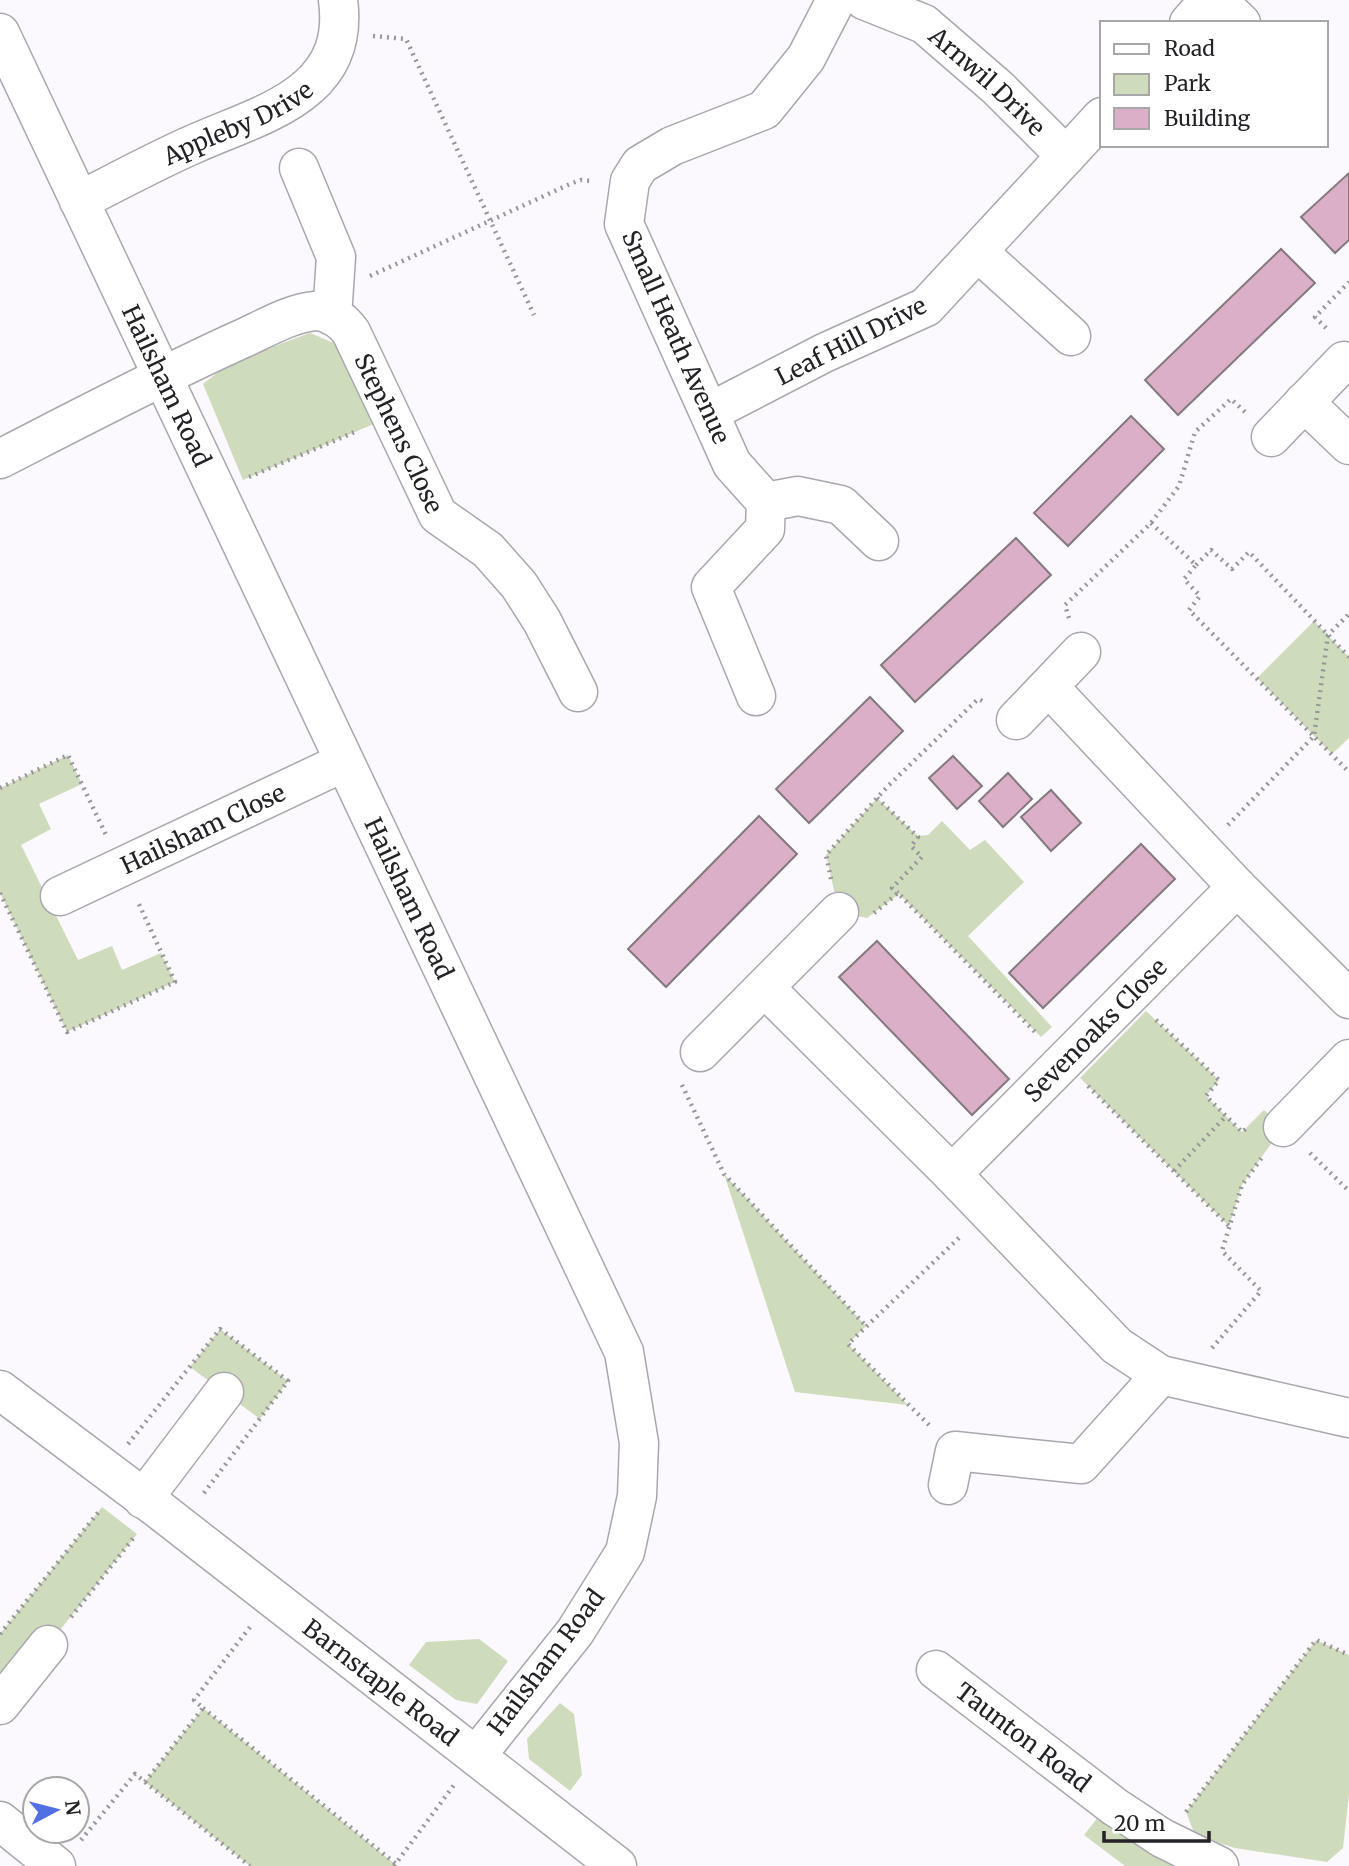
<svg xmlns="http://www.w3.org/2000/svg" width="1349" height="1866" font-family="Merriweather,serif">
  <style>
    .green { fill: #cedcbc }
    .building { fill: #dbafc7; stroke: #83797e; stroke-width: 2 }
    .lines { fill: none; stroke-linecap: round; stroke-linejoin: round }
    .minor-casing { stroke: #aaa6af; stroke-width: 41 }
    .path { stroke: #99969b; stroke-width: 4.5; stroke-dasharray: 2 5; stroke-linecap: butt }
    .minor { stroke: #fff; stroke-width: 38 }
    .labels { text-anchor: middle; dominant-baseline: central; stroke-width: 6; stroke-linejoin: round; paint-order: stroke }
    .street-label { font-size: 24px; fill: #242226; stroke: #fff }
  </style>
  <rect width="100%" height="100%" fill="#fbf8fe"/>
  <path class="green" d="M310,333L341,346L376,423L243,480L203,384L231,362Z
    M1314,621L1349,657V738L1332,754L1257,678Z
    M68,755L82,784L39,804L51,829L21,845L78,960L112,946L122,970L161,953L175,982L67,1032L0,893V788Z
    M877,798L918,836L928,835L942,821L970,850L985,840L1024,882L968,936L1052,1027L1041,1037L899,894L867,918L839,912L826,855Z
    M1146,1011L1219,1080L1206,1096L1242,1132L1264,1110L1283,1127L1242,1185L1229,1226L1080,1078Z
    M724,1174L866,1326L848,1344L908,1405L795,1392Z
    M220,1329L288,1381L260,1419L190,1367Z
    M102,1507L137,1534L48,1645L0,1686V1634Z
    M479,1639L508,1661L477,1704L456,1700L409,1665L426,1642Z
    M1316,1640L1349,1655V1794L1343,1848L1327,1862L1235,1848L1195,1835L1186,1812Z
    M560,1703L574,1714L582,1775L570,1791L529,1759L527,1739Z
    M203,1708L395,1864L394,1866H250L145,1782Z
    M1099,1816L1180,1866H1125L1084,1835Z"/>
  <path class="building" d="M1349,173V240L1335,253L1301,217Z
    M1281,249L1315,283L1178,415L1145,380Z
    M1131,416L1164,449L1068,546L1034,513Z
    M1016,538L1051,575L915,702L881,665Z
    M870,697L903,731L809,823L776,789Z
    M953,756L982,786L957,809L929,778Z
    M1008,773L1032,799L1003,827L979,801Z
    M1051,790L1081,823L1051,851L1021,817Z
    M759,816L797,854L666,987L628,949Z
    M1141,844L1175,879L1043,1008L1009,973Z
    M877,941L1009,1079L972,1115L839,977Z"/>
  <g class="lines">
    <g class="minor-casing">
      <g id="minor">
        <path id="s1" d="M864,0L924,24L998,88L1066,156"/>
        <path d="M1217,0L1241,23"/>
        <path d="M1189,23L1209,0"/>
        <path id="s2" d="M0,33L624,1352L639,1443L637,1496L625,1552L575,1632L476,1756"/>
        <path d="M299,168L336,257L332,316"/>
        <path id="s3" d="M79,201C117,182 155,161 194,144C261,114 351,95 338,0"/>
        <path d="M978,252L1071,336"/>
        <path d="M1304,402L1349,445"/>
        <path d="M710,412L824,353L926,307L1102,117"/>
        <path d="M1271,437L1344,361"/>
        <path id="s4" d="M0,459C78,419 156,378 235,342C259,332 289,313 315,311C330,311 342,320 351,332L438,515L488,550L519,585L542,621L578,692"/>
        <path d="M766,502L798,496L841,505L879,541"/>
        <path d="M1049,687L1237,887L1349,999"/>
        <path d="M756,696L711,587L765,529L766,502L732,464L624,224L630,181L640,165L672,146L764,110L806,58L836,0"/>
        <path d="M1016,720L1081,652"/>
        <path id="s5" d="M60,896L344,762"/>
        <path d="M766,989L952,1174L1117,1346L1161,1375L1349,1418"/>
        <path d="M700,1052L839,912"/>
        <path d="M1283,1127L1349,1059"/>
        <path id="s6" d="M952,1174L1237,887"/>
        <path id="s7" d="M0,1390L157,1508L617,1866"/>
        <path d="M948,1485L955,1451L1081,1464L1161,1375"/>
        <path d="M143,1499L224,1392"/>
        <path id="s8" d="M936,1670L1115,1807L1162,1838L1219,1866"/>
        <path d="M0,1705L48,1645"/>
        <path d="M0,1821L56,1866"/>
      </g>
    </g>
    <path class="path" d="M373,36L406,39L534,315
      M370,276L570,184L581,180L593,181
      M1326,328L1315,317L1349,282
      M249,477L357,431
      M1151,523L1196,565L1184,579L1200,596L1189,610L1349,772
      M1196,565L1211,550L1232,569L1249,552L1349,657
      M1069,618L1065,605L1151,523L1179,486L1195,432L1231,399L1245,412
      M0,788L68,755L106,835
      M877,798L918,837L911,846L922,857L892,888L898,893
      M1228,825L1314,736L1328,635L1349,614
      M831,879L826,855L887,787L978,699L985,702
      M0,893L67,1032L175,982L137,900
      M874,913L898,893L1038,1035
      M1156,1020L1219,1080L1206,1096L1242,1132L1248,1127
      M682,1085L724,1174L866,1326
      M1088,1086L1229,1226
      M1310,1153L1349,1191
      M1174,1171L1226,1116
      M1212,1348L1261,1291L1222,1251L1242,1185L1263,1156
      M929,1425L848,1344L961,1236
      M128,1444L220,1329L288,1381L201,1497
      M71,1617L135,1536
      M0,1634L101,1509
      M203,1708L396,1864
      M145,1782L250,1866
      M1186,1812L1316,1640L1349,1655
      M81,1840L135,1774L145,1782L203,1708L194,1700L250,1627
      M394,1866L454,1785"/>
    <use href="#minor" class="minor"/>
  </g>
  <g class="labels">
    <g class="street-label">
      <text stroke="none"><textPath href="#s1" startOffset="150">Arnwil Drive</textPath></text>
      <text stroke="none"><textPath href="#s3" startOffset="177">Appleby Drive</textPath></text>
      <text transform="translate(676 337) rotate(66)">Small Heath Avenue</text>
      <text transform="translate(851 341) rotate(-27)">Leaf Hill Drive</text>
      <text stroke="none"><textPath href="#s2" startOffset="390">Hailsham Road</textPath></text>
      <text stroke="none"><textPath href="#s4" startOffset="504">Stephens Close</textPath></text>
      <text stroke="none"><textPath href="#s5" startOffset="158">Hailsham Close</textPath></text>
      <text stroke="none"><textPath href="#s2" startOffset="957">Hailsham Road</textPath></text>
      <text stroke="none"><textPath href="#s6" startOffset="203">Sevenoaks Close</textPath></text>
      <text transform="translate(546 1662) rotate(-53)">Hailsham Road</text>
      <text stroke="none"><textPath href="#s7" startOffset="480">Barnstaple Road</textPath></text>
      <text stroke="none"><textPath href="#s8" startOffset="110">Taunton Road</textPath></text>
    </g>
  </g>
  <rect x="1100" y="21" width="228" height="126" fill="#ffffff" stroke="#a7a7a8" stroke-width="2"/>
  <rect x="1114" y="44" width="35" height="10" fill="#ffffff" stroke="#a7a7a8" stroke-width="2"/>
  <text x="1164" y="56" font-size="21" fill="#242226">Road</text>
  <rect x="1114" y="74" width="35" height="21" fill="#cedcbc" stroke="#a7a7a8" stroke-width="2"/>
  <text x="1164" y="91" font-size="21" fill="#242226">Park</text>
  <rect x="1114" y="108" width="35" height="21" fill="#dbafc7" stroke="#a7a7a8" stroke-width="2"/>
  <text x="1164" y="126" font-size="21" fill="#242226">Building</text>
  <g transform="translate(56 1810) rotate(83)"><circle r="33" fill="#ffffff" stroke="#a7a7a8" stroke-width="2"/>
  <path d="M0-5L12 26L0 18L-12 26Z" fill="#5170e5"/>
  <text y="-10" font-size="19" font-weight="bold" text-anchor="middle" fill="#242226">N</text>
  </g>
  <path d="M1104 1831v10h105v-10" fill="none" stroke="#242226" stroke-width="3.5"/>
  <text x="1114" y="1831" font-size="21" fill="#242226" stroke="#ffffff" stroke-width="5" paint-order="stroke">20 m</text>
</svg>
